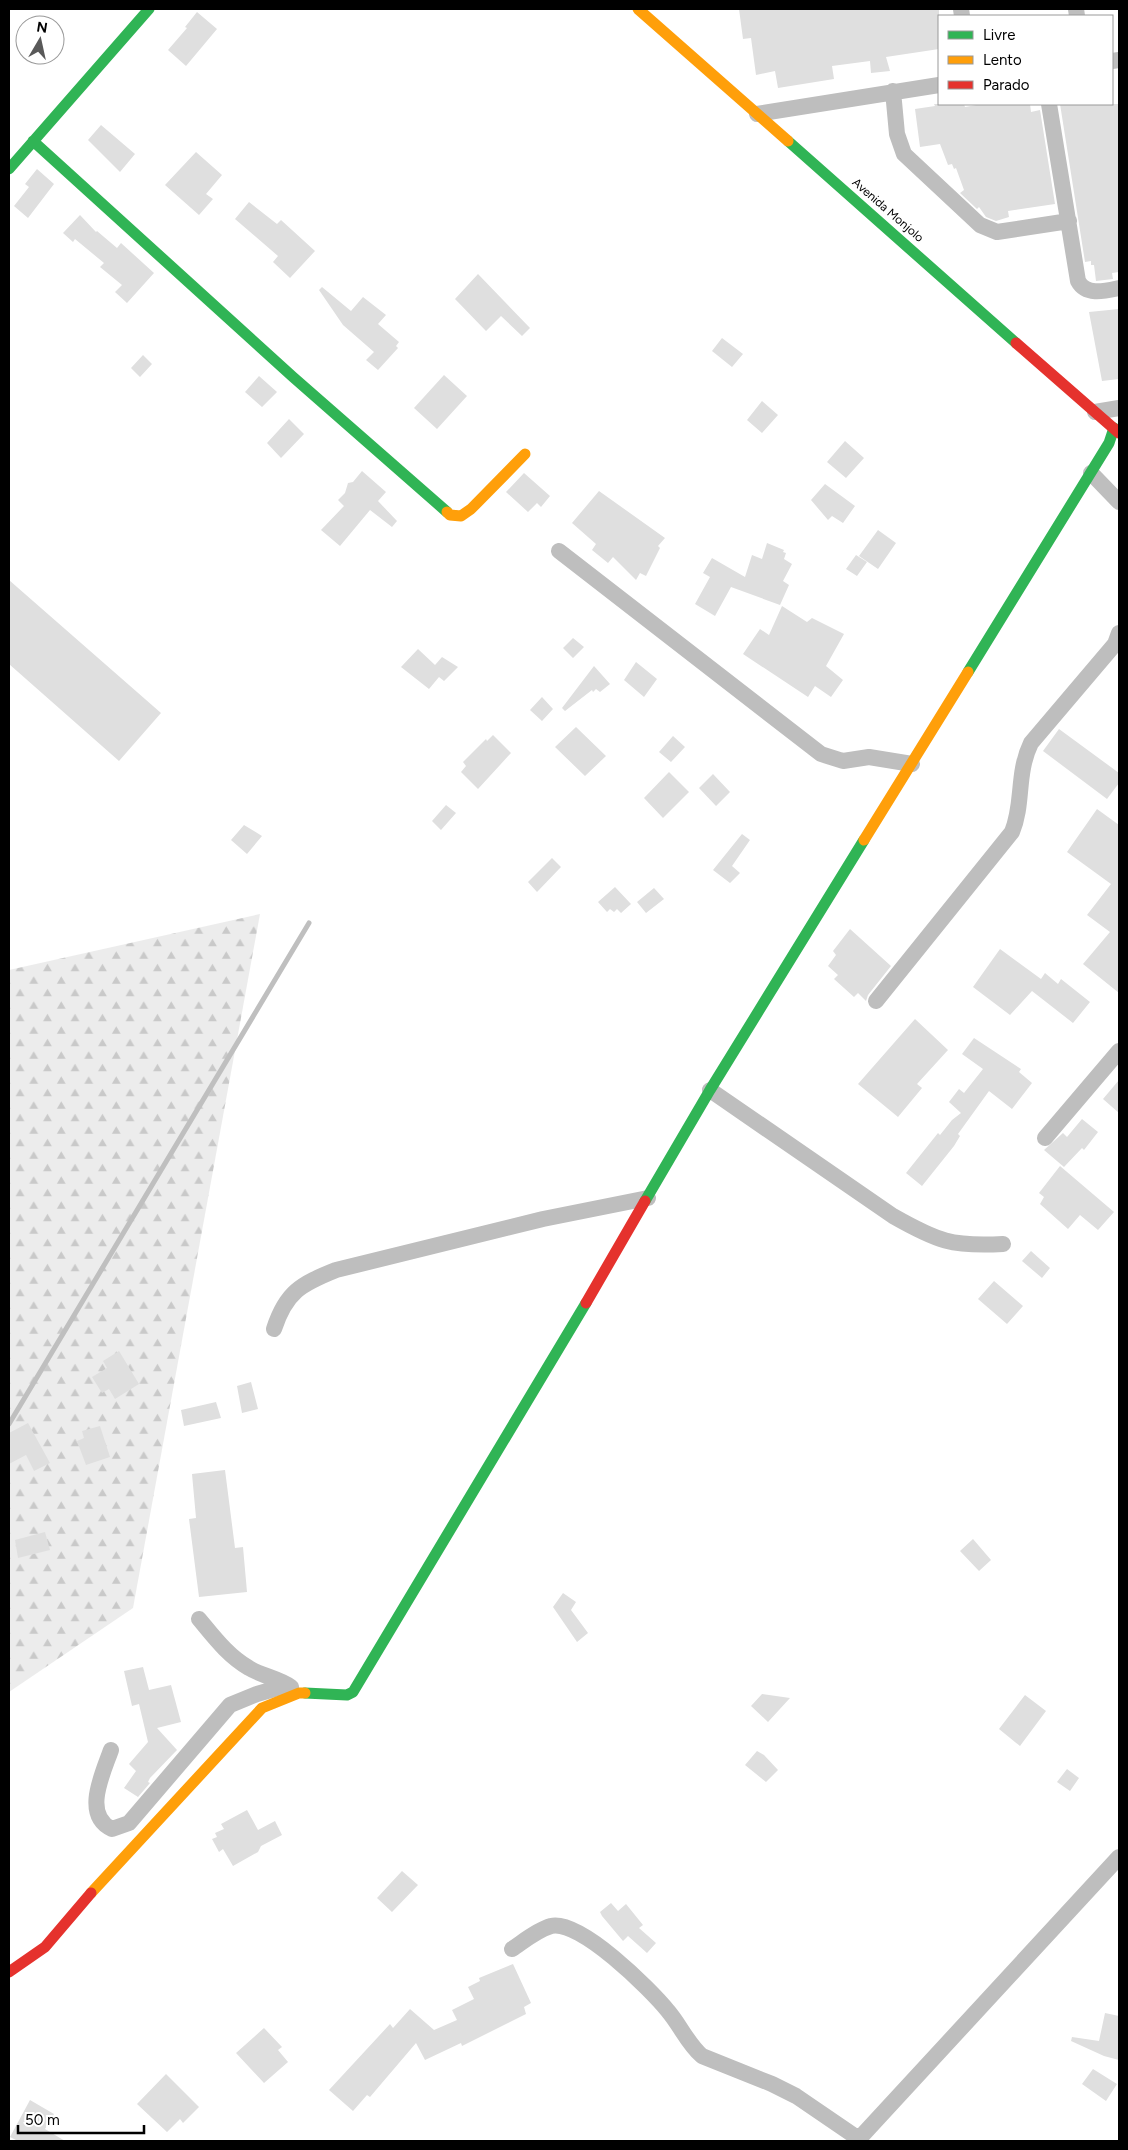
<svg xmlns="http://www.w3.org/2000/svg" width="1128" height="2150" font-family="Figtree,sans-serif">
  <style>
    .forest { fill: url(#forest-firs) }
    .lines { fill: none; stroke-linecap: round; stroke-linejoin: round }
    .stream { stroke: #bfbfbf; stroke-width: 5 }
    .building { fill: #dfdfdf }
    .street { stroke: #bebebe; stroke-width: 16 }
    .fast { stroke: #30b455; stroke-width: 11 }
    .slow { stroke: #ff9f0a; stroke-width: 11 }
    .jam { stroke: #e5322d; stroke-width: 11 }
    .labels { text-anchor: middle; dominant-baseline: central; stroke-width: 4.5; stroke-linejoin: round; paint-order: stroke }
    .street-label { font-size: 12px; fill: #000; stroke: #fff }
  </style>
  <defs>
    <pattern id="forest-firs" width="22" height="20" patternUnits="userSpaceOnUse" patternTransform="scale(1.25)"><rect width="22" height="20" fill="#ececec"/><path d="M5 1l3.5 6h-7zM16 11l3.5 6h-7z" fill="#c9c9c9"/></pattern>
  </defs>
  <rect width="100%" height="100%" fill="#fff"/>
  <path class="forest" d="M260,914L133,1608L9,1692V970Z"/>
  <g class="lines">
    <path class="stream" d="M9,1424L309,923"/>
  </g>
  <path class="building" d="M739,9H939V49L886,57L890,71L871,73L870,61L832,66L834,79L778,88L775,71L756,75L751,38L743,39Z
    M197,12L217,29L186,66L168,50L187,28L185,27Z
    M934,104H964L965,107L982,104H1030L1031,112L1040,110L1055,204L1008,211L1009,217L996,221L986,217L979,207L977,209L960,193L964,190L956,168L954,169L952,164L948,165L940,144L920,147L915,109L935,106Z
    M1060,104H1119V272L1112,273L1113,279L1096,281L1094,265H1091V261L1085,262Z
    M101,125L135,154L120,172L88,140Z
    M196,152L222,175L206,194L213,199L199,215L165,185Z
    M37,169L54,184L28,218L14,206L29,187L25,184Z
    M249,202L277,224L281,220L315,251L290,278L273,262L278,256L235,219Z
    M80,215L96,232L97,231L117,248L121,243L154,273L127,303L115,292L122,285L100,267L104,263L75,239L73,242L63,233Z
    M478,274L530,328L522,336L501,316L486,331L455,299Z
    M322,287L351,311L363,297L386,315L378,324L399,342L396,346L398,348L378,370L366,360L374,352L343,325L319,290Z
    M1119,309V379L1102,381L1089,312Z
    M722,338L743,354L732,367L712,351Z
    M143,355L152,364L140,377L131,368Z
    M444,375L467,396L437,429L414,408Z
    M259,376L277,392L262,407L245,392Z
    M762,401L778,415L762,433L747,420Z
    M289,419L304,434L281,458L267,443Z
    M845,441L864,458L846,478L827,462Z
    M362,471L386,492L378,501L397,521L392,527L370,510L340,546L321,530L344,506L338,500L345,493L348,483L353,482Z
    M524,473L550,496L541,507L537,503L528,512L506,492Z
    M825,484L855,506L843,523L832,516L828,520L811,500Z
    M599,491L665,538L658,546L660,548L646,576L640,573L636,580L613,557L608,563L592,550L596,544L572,523Z
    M878,530L896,543L878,569L859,556Z
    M767,543L784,550L783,552L786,553L784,559L792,564L783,581L789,585L780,605L731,587L715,616L695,604L710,577L703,573L712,558L745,577L752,555L762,559Z
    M856,555L867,562L857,576L846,569Z
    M9,580L161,713L119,761L9,664Z
    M782,606L807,622L812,618L844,634L826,666L843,680L831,697L815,686L808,697L743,654L760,629L769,635Z
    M573,638L584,647L573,658L563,648Z
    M418,649L435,665L442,657L458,667L444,681L439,677L429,689L401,667Z
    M636,662L657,679L644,697L624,680Z
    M594,666L610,684L600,692L596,689L593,692L592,690L565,711L562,708Z
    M542,697L553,709L542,721L530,710Z
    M576,727L606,756L585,776L555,747Z
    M1059,729L1119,773V783L1107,799L1043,751Z
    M493,735L511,753L478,789L461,772L466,766L463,762L486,739L487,741Z
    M673,736L685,747L671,762L659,752Z
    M669,772L689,792L663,818L644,798Z
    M713,774L730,792L716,806L699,788Z
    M446,805L456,813L441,830L432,821Z
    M1097,809L1119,825V993L1083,964L1110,932L1087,915L1111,884L1067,852Z
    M244,825L262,836L247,854L231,840Z
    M742,834L750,840L732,866L740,873L730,883L713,870Z
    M552,858L561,867L537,892L528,882Z
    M615,887L631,904L621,913L617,909L614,912L610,909L607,912L598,902Z
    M654,888L664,899L646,913L637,902Z
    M850,929L891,966L868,995L866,1001L858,993L854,997L834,979L838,975L828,966L836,955L833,951Z
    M1000,949L1041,979L1045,973L1058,984L1061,979L1090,1002L1073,1023L1032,991L1010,1015L973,987Z
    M915,1019L948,1050L917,1084L922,1088L898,1117L858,1084Z
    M974,1038L1021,1069L1019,1072L1032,1083L1012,1109L989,1091L958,1134L960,1136L954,1146L922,1186L906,1173L938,1133L940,1135L952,1120L961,1113L949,1102L959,1089L964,1093L983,1069L962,1054Z
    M1119,1080V1113L1103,1099Z
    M1082,1119L1098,1132L1084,1150L1082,1148L1064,1167L1044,1150L1063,1133L1067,1137Z
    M1060,1166L1114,1212L1098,1230L1080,1215L1068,1229L1040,1204L1044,1197L1039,1193Z
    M1031,1251L1050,1268L1042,1278L1022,1261Z
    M994,1281L1023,1306L1007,1324L978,1299Z
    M119,1351L139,1384L115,1399L109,1389L102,1393L92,1377L107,1368L103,1361Z
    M251,1382L258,1409L242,1413L237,1386Z
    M216,1402L221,1418L184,1426L181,1410Z
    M28,1423L50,1463L34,1471L26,1455L9,1464V1433Z
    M100,1426L110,1457L86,1465L77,1441L84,1438L82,1431Z
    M225,1470L235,1548L243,1547L247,1592L199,1597L189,1519L196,1518L192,1474Z
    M45,1532L50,1550L18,1558L15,1540Z
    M973,1539L991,1560L979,1571L960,1551Z
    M563,1593L576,1602L571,1610L588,1633L577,1642L553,1607Z
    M143,1667L149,1690L171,1685L181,1722L157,1728L177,1750L150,1778L148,1782L150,1783L138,1797L124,1788L136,1771L129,1764L148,1742L139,1704L132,1706L124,1671Z
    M762,1694L790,1698L768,1722L751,1706Z
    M1025,1695L1046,1711L1020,1746L999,1729Z
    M757,1751L764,1755L778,1770L766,1782L745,1765Z
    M1067,1769L1079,1778L1070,1791L1057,1782Z
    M247,1810L258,1830L275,1821L282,1835L261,1846L258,1852L233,1866L223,1849L219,1852L212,1839L217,1837L215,1833L224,1829L221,1824Z
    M402,1871L418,1885L392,1912L377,1898Z
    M611,1903L618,1911L626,1904L643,1925L639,1928L656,1943L647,1953L628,1936L623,1941L602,1916L600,1912Z
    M513,1964L531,2003L524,2007L526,2014L462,2046L461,2043L425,2060L416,2043L370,2097L367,2095L353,2111L329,2090L390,2024L393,2028L410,2009L434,2030L457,2020L452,2010L474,1999L468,1987L480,1981L479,1978Z
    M1105,2013L1119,2016V2060L1104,2056L1071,2041L1072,2037L1099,2041Z
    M264,2028L282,2047L278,2050L288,2062L264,2083L236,2053Z
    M1093,2069L1117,2084L1106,2101L1082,2084Z
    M166,2074L199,2107L183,2123L180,2119L167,2132L137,2104Z
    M30,2100L54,2114L45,2129L65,2141H18L10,2137Z"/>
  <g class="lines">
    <path class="street" d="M961,9L962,16
      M1076,9L1077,16
      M1112,61L1119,60
      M893,91L897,134L904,154L980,225L997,232L1069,221
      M1049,104L1078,281C1086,296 1105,291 1119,288
      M757,114L939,85
      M1095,412L1119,408
      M1091,473L1119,502
      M559,551L821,754L843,761L869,757L912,764
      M876,1001L1012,832C1024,803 1016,774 1031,743L1115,644L1119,633
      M710,1090L893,1216C937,1241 952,1247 1003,1244
      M1045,1138L1119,1051
      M274,1329C286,1292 301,1284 336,1270L543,1219L648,1198
      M199,1619C214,1637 228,1656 249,1668C262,1676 278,1678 291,1687
      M111,1750C103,1773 82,1815 112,1829L129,1823L230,1705L257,1694L288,1685
      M512,1949C524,1941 537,1930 551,1926C580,1919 650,1989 668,2011C680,2025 688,2044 702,2056L772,2084L796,2096L859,2139
      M857,2141L1119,1857"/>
    <path class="fast" d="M33,141L293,377L447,512
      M788,141L1016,343
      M9,169L149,9
      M968,672L1109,443L1114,428
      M645,1201L710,1090L864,840
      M305,1693L347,1695L353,1692L586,1303"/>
    <path class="slow" d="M638,9L788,141
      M447,512L450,515L461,516L471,509L525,454
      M864,840L968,672
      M91,1893L262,1708L299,1693H305"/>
    <path class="jam" d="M1016,343L1119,433
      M586,1303L645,1201
      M9,1972L45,1947L91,1893"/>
  </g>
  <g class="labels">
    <g class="street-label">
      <text transform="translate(888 210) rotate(41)">Avenida Monjolo</text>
    </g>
  </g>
  <rect width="1128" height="2150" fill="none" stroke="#000000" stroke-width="20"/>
  <rect x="938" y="15" width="175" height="90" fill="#ffffff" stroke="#999999"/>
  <rect x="948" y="31" width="25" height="8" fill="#30b455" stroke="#999999"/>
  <text x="983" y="40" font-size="15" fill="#000000">Livre</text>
  <rect x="948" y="56" width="25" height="8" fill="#ff9f0a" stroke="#999999"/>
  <text x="983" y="65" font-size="15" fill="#000000">Lento</text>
  <rect x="948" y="81" width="25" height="8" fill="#e5322d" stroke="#999999"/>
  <text x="983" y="90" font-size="15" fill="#000000">Parado</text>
  <g transform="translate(40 40) rotate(9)"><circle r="24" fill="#ffffff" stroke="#999999"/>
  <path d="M0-4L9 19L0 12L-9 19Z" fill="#595959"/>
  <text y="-8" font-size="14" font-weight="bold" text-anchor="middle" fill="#000000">N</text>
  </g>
  <path d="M18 2125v8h126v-8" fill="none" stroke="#000000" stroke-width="2.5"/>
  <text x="25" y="2125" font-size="15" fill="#000000" stroke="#ffffff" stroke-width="4" paint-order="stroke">50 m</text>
</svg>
